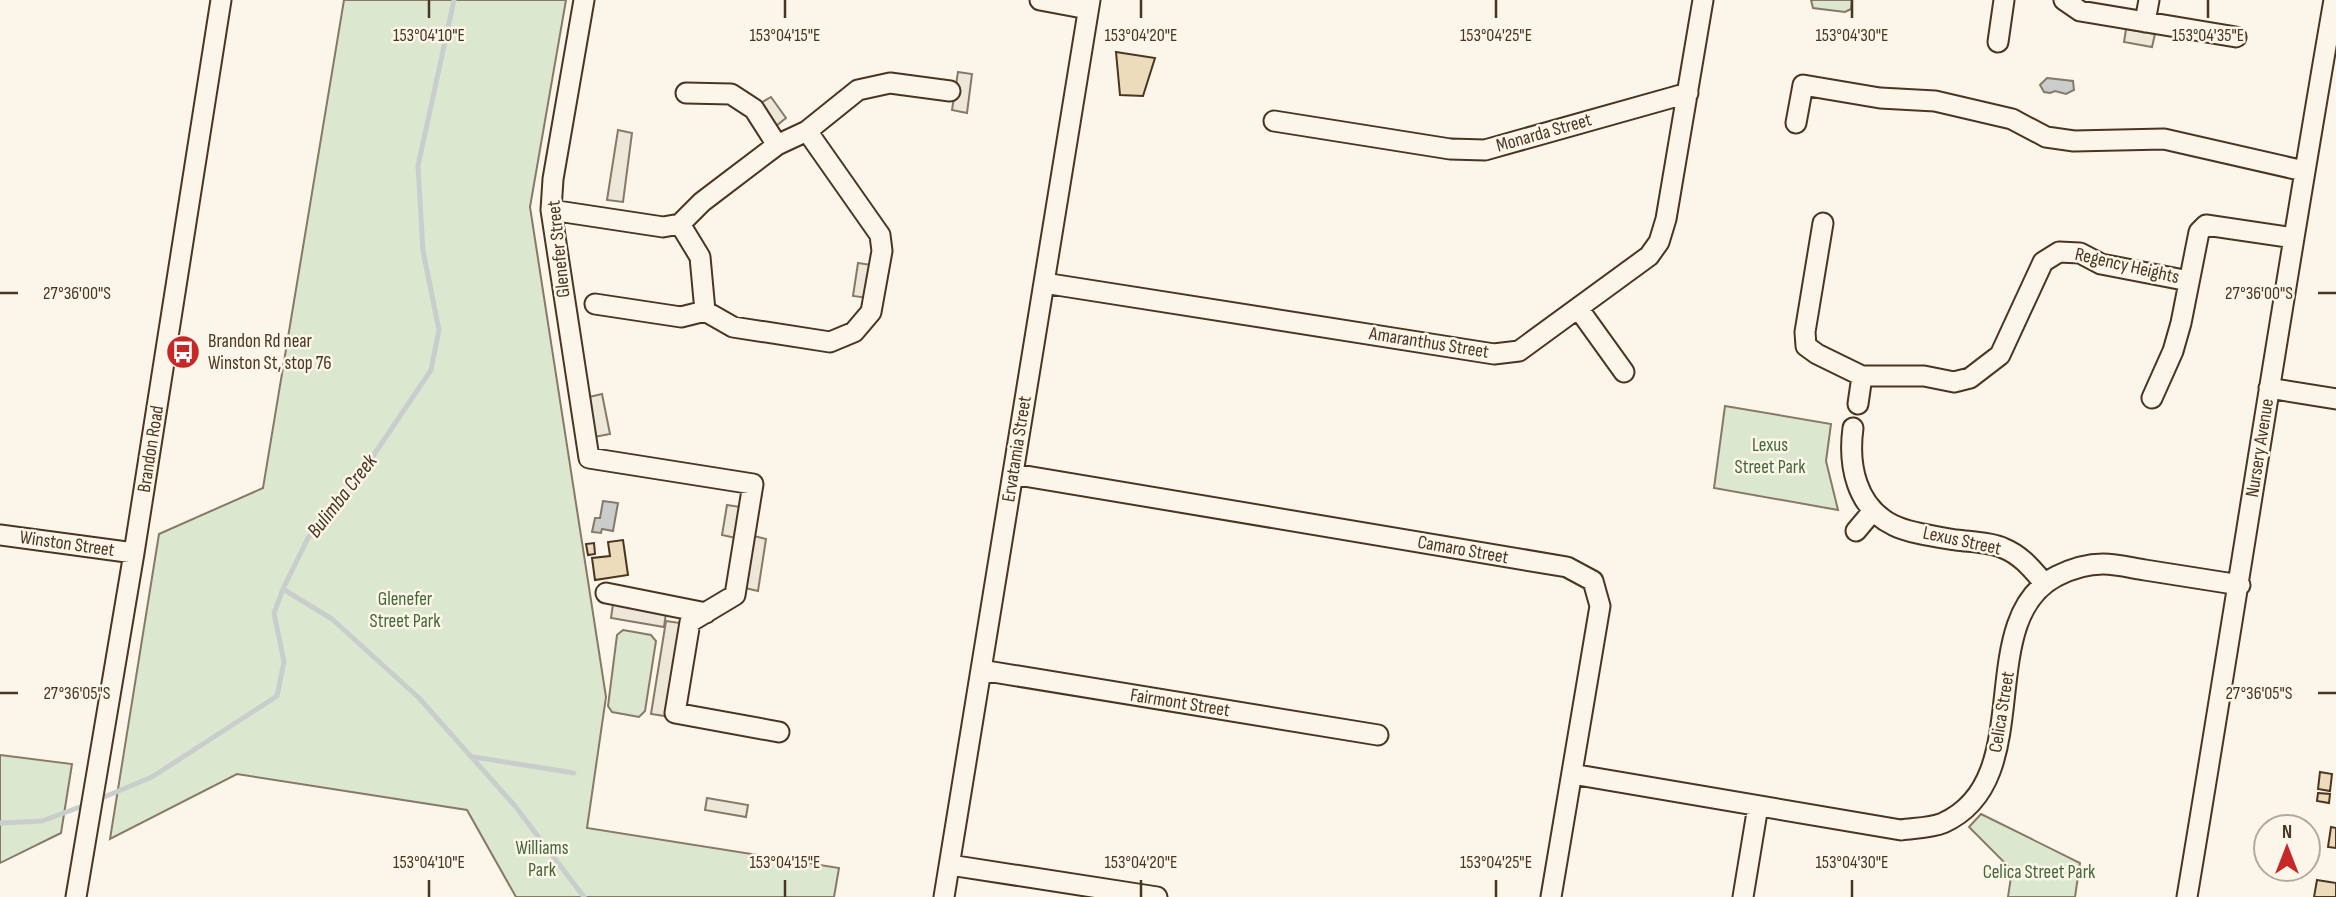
<svg xmlns="http://www.w3.org/2000/svg" width="2336" height="897" font-family="'Sofia Sans Condensed',sans-serif">
  <style>
    .green { fill: #dce7d0; stroke: #887966; stroke-width: 2 }
    .parking { fill: #ede7d9; stroke: #887966; stroke-width: 2 }
    .water { fill: #c9cecd; stroke: #887966; stroke-width: 2 }
    .lines { fill: none; stroke-linecap: round; stroke-linejoin: round }
    .stream { stroke: #c9cecd; stroke-width: 5 }
    .building { fill: #ecdcbc; stroke: #4a3520; stroke-width: 2 }
    .minor-casing { stroke: #4a3520; stroke-width: 23 }
    .minor { stroke: #fbf6e9; stroke-width: 19 }
    .ticks { fill: none; stroke: #4a3520; stroke-width: 2.5 }
    .labels { text-anchor: middle; dominant-baseline: central; stroke-width: 5; stroke-linejoin: round; paint-order: stroke }
    .street-label { font-size: 19px; fill: #4a3520; stroke: #fbf6e9 }
    .poi-label { font-size: 19px; fill: #4a3520; stroke: #fbf6e9; text-anchor: start }
    .park-label { font-size: 19px; fill: #436837; stroke: #fbf6e9 }
    .water-label { font-size: 21px; font-style: italic; fill: #4a3520; stroke: #fbf6e9 }
    .ticks-label { font-size: 18px; text-anchor: middle; fill: #4a3520; stroke: #fbf6e9; stroke-width: 5; stroke-linejoin: round; paint-order: stroke }
  </style>
  <rect width="100%" height="100%" fill="#fbf6e9"/>
  <path class="green" d="M344,0H566L530,207L606,697L587,828L839,868L834,897H516L467,810L237,774L110,839L159,534L263,488Z
    M1811,0H1852L1851,9L1845,12L1813,8Z
    M1725,406L1831,424L1826,461L1838,510L1714,488Z
    M623,630L651,635L656,641L645,711L639,717L612,712L608,706L617,635Z
    M0,755L72,764L61,833L0,863Z
    M1981,814L2080,863L2075,897H2008L2012,870L1969,827Z"/>
  <path class="parking" d="M2126,29L2155,34L2152,47L2124,42Z
    M958,72L972,74L967,113L952,110Z
    M771,97L786,118L776,126L759,104Z
    M618,130L632,133L623,202L607,200Z
    M858,263L872,265L868,298L853,296Z
    M602,394L610,434L594,437L589,397Z
    M727,505L741,507L736,538L722,535Z
    M754,536L766,539L758,591L745,588Z
    M613,604L666,613L664,627L611,618Z
    M666,621L680,623L665,716L651,714Z
    M707,798L748,805L746,817L705,810Z"/>
  <path class="water" d="M2047,78L2073,81L2074,90L2066,94L2055,91L2050,93L2044,92L2040,85Z
    M603,501L618,503L613,531L602,529L601,533L592,532L595,518H600Z"/>
  <g class="lines">
    <path class="stream" d="M283,589L332,619L419,698L515,806L584,897
      M474,757L574,773
      M97,800L152,777L277,696L284,662L274,613L283,589L308,538L363,471L431,370L439,330L423,251L418,166L454,0
      M0,823L42,821L88,804"/>
  </g>
  <path class="building" d="M1116,52L1155,58L1143,96L1120,95Z
    M623,540L628,575L595,580L592,558L610,556L608,542Z
    M594,543L595,554L588,555L586,544Z
    M2320,772L2332,774L2330,791L2318,789Z
    M2318,793L2330,794L2329,803L2317,801Z
    M2331,827L2336,828V848L2328,847Z
    M2317,880L2336,883V897H2314Z"/>
  <g class="lines">
    <g class="minor-casing">
      <path id="minor" d="M584,0L553,179L551,210L589,458L753,484L735,595L690,622L675,713L779,732
        M1040,0L1088,9
        M2064,0L2080,11L2236,37
        M2145,22L2149,0
        M1998,42L2004,0
        M686,93L731,94L754,109L777,145
        M1274,121L1450,149L1485,150L1688,93
        M1796,123L1803,85L1880,98L1935,101L2012,119L2046,137L2074,141L2164,139L2304,171
        M551,210L663,227L680,224L702,202L777,145L807,131L858,90L890,83L950,91
        M1823,223L1805,332L1806,346L1817,354L1862,376H1924L1954,382L1970,378L2000,355L2043,262L2059,252L2080,253L2101,264L2189,281
        M680,224L700,257L705,311
        M1044,283L1494,354L1519,351L1649,256L1659,242L1666,219L1703,0
        M595,304L681,317L705,311L733,327L830,342L854,332L871,312L882,251L880,235L807,131
        M1578,308L1624,372
        M2269,388L2336,399
        M2152,398L2173,351L2181,323L2199,232L2206,225L2294,238
        M1858,404L1862,376
        M1853,428C1848,465 1856,507 1893,525C1908,533 1938,537 1956,540C1971,542 1990,542 2003,548C2021,555 2032,569 2044,583
        M1013,474L1567,567L1593,581L1600,606L1551,897
        M1856,531L1872,512
        M0,535L134,553
        M606,593L706,613
        M981,670L1378,735
        M1572,774L1901,830C1914,828 1931,828 1943,823C2040,780 1971,620 2057,576C2071,569 2088,564 2103,564C2117,564 2132,568 2145,570C2177,575 2208,580 2240,585
        M950,865L1157,897
        M76,897L134,553L221,0
        M944,897L1090,0
        M1743,897L1758,806
        M2187,897C2237,598 2282,299 2334,0"/>
    </g>
    <use href="#minor" class="minor"/>
  </g>
  <path class="ticks" d="M429,0V18M785,0V18M1141,0V18M1496,0V18M1852,0V18M2208,0V18M0,293H18M2318,293H2336M0,693H18M2318,693H2336M429,880V897M785,880V897M1141,880V897M1496,880V897M1852,880V897"/>
  <defs>
    <g id="bus-disc" transform="scale(1.75)"><circle r="9.5" fill="#c62828" stroke="#fbf6e9"/><path d="M-5-6H5V4H4V6H2V4H-2V6H-4V4H-5ZM-3.5-4V0h7V-4ZM-3.5 1.2v1.5H-2V1.2ZM2 1.2v1.5H3.5V1.2Z" fill="#fff"/></g>
  </defs>
  <g fill-rule="evenodd">
    <use href="#bus-disc" x="183" y="352"/>
  </g>
  <g class="labels">
    <g class="street-label">
      <text transform="translate(1544 133) rotate(-16)">Monarda Street</text>
      <text transform="translate(559 249) rotate(-96)">Glenefer Street</text>
      <text transform="translate(2127 266) rotate(13)">Regency Heights</text>
      <text transform="translate(1429 343) rotate(9)">Amaranthus Street</text>
      <text transform="translate(2260 448) rotate(-81)">Nursery Avenue</text>
      <text transform="translate(151 449) rotate(-81)">Brandon Road</text>
      <text transform="translate(1017 449) rotate(-81)">Ervatamia Street</text>
      <text transform="translate(1962 541) rotate(12)">Lexus Street</text>
      <text transform="translate(67 544) rotate(8)">Winston Street</text>
      <text transform="translate(1463 550) rotate(10)">Camaro Street</text>
      <text transform="translate(1180 703) rotate(9)">Fairmont Street</text>
      <text transform="translate(2002 712) rotate(-81)">Celica Street</text>
    </g>
    <g class="poi-label">
      <text x="208" y="341">Brandon Rd near<tspan x="208" dy="22">Winston St, stop 76</tspan></text>
    </g>
    <g class="park-label">
      <text x="1770" y="445">Lexus<tspan x="1770" dy="22">Street Park</tspan></text>
      <text x="405" y="599">Glenefer<tspan x="405" dy="22">Street Park</tspan></text>
      <text x="542" y="848">Williams<tspan x="542" dy="22">Park</tspan></text>
      <text x="2039" y="872">Celica Street Park</text>
    </g>
    <g class="water-label">
      <text transform="translate(342 496) rotate(-52)">Bulimba Creek</text>
    </g>
  </g>
  <g class="ticks-label">
    <text x="429" y="41">153°04'10"E</text>
    <text x="785" y="41">153°04'15"E</text>
    <text x="1141" y="41">153°04'20"E</text>
    <text x="1496" y="41">153°04'25"E</text>
    <text x="1852" y="41">153°04'30"E</text>
    <text x="2208" y="41">153°04'35"E</text>
    <text x="77" y="299">27°36'00"S</text>
    <text x="2259" y="299">27°36'00"S</text>
    <text x="77" y="699">27°36'05"S</text>
    <text x="2259" y="699">27°36'05"S</text>
    <text x="429" y="868">153°04'10"E</text>
    <text x="785" y="868">153°04'15"E</text>
    <text x="1141" y="868">153°04'20"E</text>
    <text x="1496" y="868">153°04'25"E</text>
    <text x="1852" y="868">153°04'30"E</text>
  </g>
  <g transform="translate(2287 848)"><circle r="33" fill="#fbf6e9" stroke="#b4a999" stroke-width="2"/>
  <path d="M0-5L12 26L0 18L-12 26Z" fill="#c62828"/>
  <text y="-10" font-size="19" font-weight="bold" text-anchor="middle" fill="#4a3520">N</text>
  </g>
</svg>
